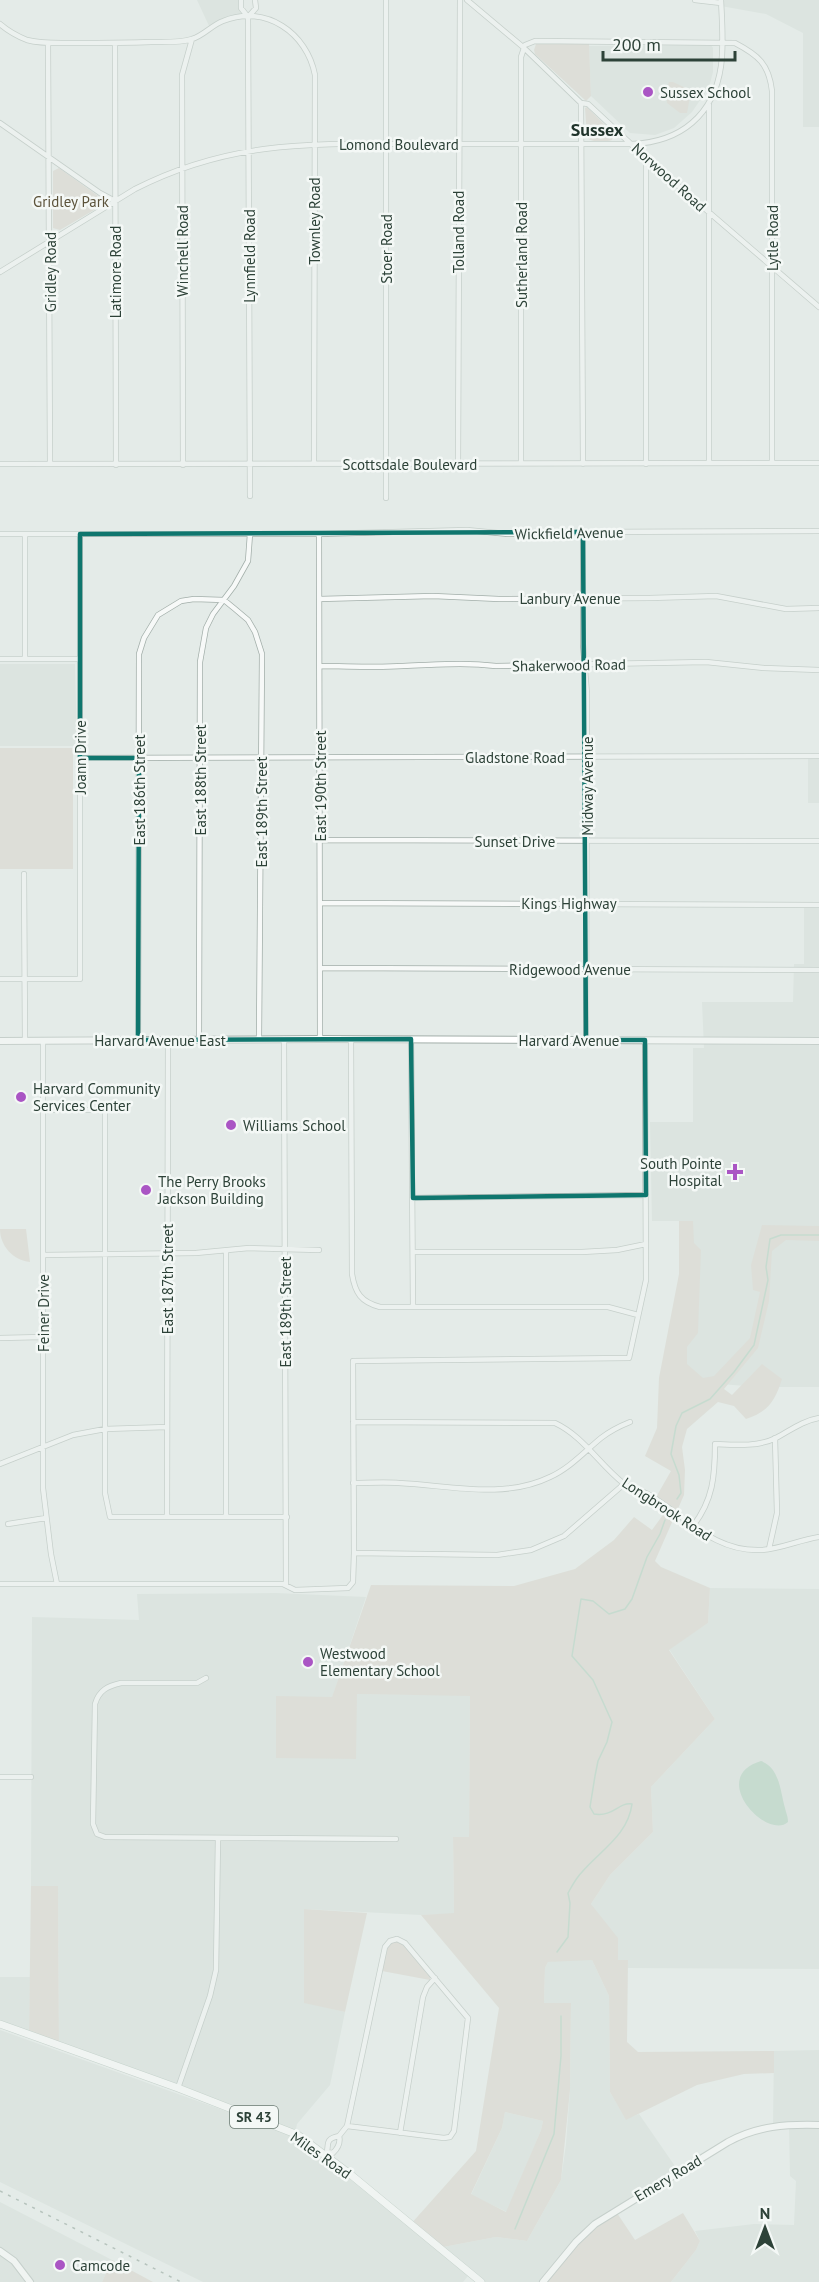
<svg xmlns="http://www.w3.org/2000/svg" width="819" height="2282" font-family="'PT Sans',sans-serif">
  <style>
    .built { fill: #d2dcd7 }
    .green { fill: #d4cfc6; fill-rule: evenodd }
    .water { fill: #a2c7b2 }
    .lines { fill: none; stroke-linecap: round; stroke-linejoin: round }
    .stream { stroke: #a2c7b2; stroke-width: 1.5 }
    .street-casing { stroke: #a2aea9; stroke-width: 6 }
    .secondary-casing { stroke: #a2aea9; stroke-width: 8 }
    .primary-casing { stroke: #a2b4ab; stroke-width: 8 }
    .street { stroke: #f7f9f8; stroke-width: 4.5 }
    .secondary { stroke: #fff; stroke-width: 6 }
    .primary { stroke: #fff; stroke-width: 7 }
    .rail { stroke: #7f938a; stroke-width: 1.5; stroke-dasharray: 3 6; stroke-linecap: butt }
    .marked { fill: none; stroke: #0f766e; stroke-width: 4.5; stroke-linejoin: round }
    .poi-dot { fill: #aa55c4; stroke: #f4f8f6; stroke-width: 2 }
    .labels { text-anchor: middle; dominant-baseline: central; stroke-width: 5; stroke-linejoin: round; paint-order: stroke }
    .shield { fill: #f4f8f6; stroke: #697971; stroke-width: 1.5 }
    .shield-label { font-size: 14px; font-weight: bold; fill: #2d4238 }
    .poi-label { font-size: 15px; fill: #2d4238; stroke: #f4f8f6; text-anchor: start }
    .street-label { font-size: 15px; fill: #2d4238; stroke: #f4f8f6 }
    .park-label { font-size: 15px; fill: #5c533b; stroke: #f4f8f6 }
    .quarter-label { font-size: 18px; font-weight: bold; fill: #1f332a; stroke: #f4f8f6 }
  </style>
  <rect width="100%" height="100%" fill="#e4ebe8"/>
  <path class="built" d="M197,0H241V9L248,17H235L210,28Z
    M721,0H819V127H803V33L766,14L721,6Z
    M711,45L713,48V72L709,87L692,112L674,128L655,135L630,133L591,96L589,46Z
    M0,664H75L77,746H0Z
    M808,756H819V803H808Z
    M819,904V1387H758L671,1380L685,1221H652L650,1122H693V1048H704L702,1002H793L794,964H804V905Z
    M710,1588L819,1589V1969L628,1968L627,1960H618L591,1904L610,1875L653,1832L651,1787L715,1719L669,1649L708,1623Z
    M276,1593L366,1597L332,1698L276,1758L357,1694L470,1695L469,1837H453L454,1914L421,1915L304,1909V2002L345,2012L330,2085L297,2124L295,2133L59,2045L58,1886H31L32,1617L139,1620L137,1594Z
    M561,1960H592L609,1996L610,2092L626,2119L639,2114L679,2172L615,2210L543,2282H481L438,2248L496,2237L527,2241L561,2180L566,2144L570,2090L571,2003H544L545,1968L548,1962Z
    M0,1977H30L29,2034L0,2024Z
    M0,2030L292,2135L356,2184L468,2276L463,2282H203L0,2182Z
    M819,2050V2282H671L696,2250L700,2241L695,2231L754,2224L794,2225L796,2181L790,2176L789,2125L773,2126L774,2051Z
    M505,2112L543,2121L541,2130L507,2212L471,2195L502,2128Z
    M0,2202L112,2260L102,2282H0Z"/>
  <path class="green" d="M589,43L591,96L586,101L535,54L534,50L536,44Z
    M669,82H673L688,89L690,97L687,113H680L667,103L666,90Z
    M587,107L611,131L613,134L612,140C604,142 594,143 587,138L585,108Z
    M59,168L101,198V206L60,230L53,228V171Z
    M0,748H73V869H0Z
    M679,1221H693L694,1243L701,1250L698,1333L687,1347V1364L703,1378L714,1376L750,1338L760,1292L753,1290L751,1265L762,1225L819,1226V1241L786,1240L772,1251L769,1301L758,1348L724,1389L732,1395L762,1364L782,1379C775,1401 768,1412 746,1419L734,1406L718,1402L687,1429L682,1447L685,1470L684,1495L655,1561L661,1567L710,1588L708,1623L669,1650L715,1719L651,1787L653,1832L610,1875L591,1904L618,1938V1960H628L627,2042L638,2052L774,2051V2073L744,2074L697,2085L626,2120L610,2092L609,1996L592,1960L548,1962L545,1968L544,2003H571L570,2090L561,2180L527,2241L496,2237L438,2248L410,2225L476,2151L499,2008L421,1915L454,1913L453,1837H469L470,1696L357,1694L356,1759L276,1758V1696L332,1697L371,1585L514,1586L575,1569L614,1540L634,1517L652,1530L668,1508L655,1499L671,1471L645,1456L657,1428L659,1378L679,1274ZM505,2112L543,2121L541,2130L506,2212L471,2194L502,2128Z
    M0,1229H26L30,1262C13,1260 0,1246 0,1229Z
    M31,1886H58L59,2045L29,2034Z
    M304,1909L367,1913L345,2012L304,2003Z
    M398,1941L403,1944L430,1976V1980L382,1971C384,1959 384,1943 398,1941Z
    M615,2210L635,2240L683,2213L700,2241L696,2250L671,2282H543L570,2249Z
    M112,2260L153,2282H102Z"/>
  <path class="water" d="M761,1761C780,1768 780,1791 785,1808C786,1813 788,1816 788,1822C767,1841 707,1777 761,1761Z"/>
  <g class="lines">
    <path class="stream" d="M677,1499L681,1493L679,1475L671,1454L676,1426L682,1413L710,1399L734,1372L754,1345L768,1280L766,1267L770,1239L781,1235H819
      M557,1952L568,1937L570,1903L568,1893C572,1886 576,1878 582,1872C601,1850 628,1835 632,1804C618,1802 614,1817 594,1814L590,1807L595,1776L598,1761L607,1742L612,1722L593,1680L572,1656L581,1599L593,1601L609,1614L625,1609L632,1599L647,1557L660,1534L665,1520
      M515,2229L554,2134L561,2056V2016"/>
    <g class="street-casing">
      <path id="street" d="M241,0V8L248,17L250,496
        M467,0L523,47L581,103L588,104L646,158L819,307
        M695,0L721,3
        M248,17L256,8L255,0
        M0,24C8,31 17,36 27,40C42,44 58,43 73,43C99,43 125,43 151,42C163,42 180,43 192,39C203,36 212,25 223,21C266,4 307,33 315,75L314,464
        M48,43L50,464
        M115,43L116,465
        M581,103L583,464
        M0,123L100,193L115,201
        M0,272L135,189C235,138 319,144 428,144C496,144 564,144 632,144C681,142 714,115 721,66C724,45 722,21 721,0
        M521,463V57L525,45L535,41L735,43C758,55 769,64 772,91V463
        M709,463V105
        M0,464L819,463
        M458,464L460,0
        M646,464V158
        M183,465L182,75L192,39
        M386,498V0
        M583,532V644L587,694L586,1040
        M0,534H319L467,530L508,534H541L583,532L819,531
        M25,534V659
        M319,534L320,1039
        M319,599L433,596L499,599L650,598L716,596L786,609L819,608
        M0,659H80
        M320,666C347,666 375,668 403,666C436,665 462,662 496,666L706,662L764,668L819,670
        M80,758L819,756
        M320,840L819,841
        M24,874L25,1041
        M320,903L819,905
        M321,968L819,970
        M0,979H80V534
        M284,1039L286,1585
        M351,1039L352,1274C355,1293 361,1302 380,1307H608L638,1315
        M411,1039L413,1307
        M138,1040L139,654L144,638L158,615L181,601L194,599L224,600L235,609L248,620L255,632L262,654L259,1039
        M199,1040L200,662L206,628L213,614L234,586L248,561L250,534
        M43,1041V1488L51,1554L57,1584
        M43,1110H105V1493L110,1517H287
        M413,1198L646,1195
        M226,1251V1517
        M413,1252H582L617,1250L646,1244
        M43,1255L196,1253L249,1248L319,1250
        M0,1338L43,1337
        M353,1422L555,1423C583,1436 599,1464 623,1483C630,1489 640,1490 648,1494C686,1516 713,1552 761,1550C781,1549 799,1540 819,1537
        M0,1464L73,1435L105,1429L167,1427
        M353,1483C368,1483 384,1482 399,1483C448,1485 503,1500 550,1477C570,1468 585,1451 601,1438C610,1431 620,1426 630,1422
        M167,1517L168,1040
        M8,1524L46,1518
        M693,1526C713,1500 715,1476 715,1444C735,1445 758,1447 776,1438C791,1430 802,1421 819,1418
        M769,1549L777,1513L775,1438
        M354,1553L497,1555L531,1550L564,1536L624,1484
        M0,1584H283L295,1590L348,1588L353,1582L354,1553L353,1361L629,1358L646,1280L645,1040
        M206,1678L197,1683H121C108,1686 99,1690 95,1704L93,1824L97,1834L105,1837L396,1839
        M0,1777H31
        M178,2088L210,1996L216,1970L218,1838
        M400,2133L423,1997L427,1987L435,1978
        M339,2136L347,2126L385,1947L390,1941L397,1939L405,1943L468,2018L454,2131L450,2137L444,2138L347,2126
        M326,2155C330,2146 323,2139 339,2136C341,2143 338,2148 333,2153L327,2152"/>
    </g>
    <g class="secondary-casing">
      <path id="secondary" d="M0,1041L320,1039L819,1041
        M0,2251L14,2261L30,2282
        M543,2282L576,2242L595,2224L728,2142C757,2126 786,2124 819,2125"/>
    </g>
    <g class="primary-casing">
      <path id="primary" d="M0,2024L178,2088L298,2135L350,2174L481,2282"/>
    </g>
    <use href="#street" class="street"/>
    <use href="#secondary" class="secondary"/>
    <use href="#primary" class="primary"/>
    <path class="rail" d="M0,2191L181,2282"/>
  </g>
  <path d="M0 0H819V2282H0ZM583,532L586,1040H645L646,1195L413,1198L411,1039L138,1040L139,758H80V534Z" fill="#e4ebe8" fill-opacity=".55" fill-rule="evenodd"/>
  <path class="marked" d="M583,532L586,1040H645L646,1195L413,1198L411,1039L138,1040L139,758H80V534Z"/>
  <g class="poi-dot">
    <circle cx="648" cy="92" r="6"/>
    <circle cx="21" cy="1097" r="6"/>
    <circle cx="231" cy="1125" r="6"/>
    <path d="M732 1163h6v6h6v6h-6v6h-6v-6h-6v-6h6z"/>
    <circle cx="146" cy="1190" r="6"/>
    <circle cx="308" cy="1662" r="6"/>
    <circle cx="60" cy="2265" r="6"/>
  </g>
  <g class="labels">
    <rect class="shield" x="230" y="2106" width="48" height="22" rx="4.5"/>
    <g class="shield-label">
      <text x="254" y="2117">SR 43</text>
    </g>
    <g class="poi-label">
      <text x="660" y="92">Sussex School</text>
      <text x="33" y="1088">Harvard Community<tspan x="33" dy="17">Services Center</tspan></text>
      <text x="243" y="1125">Williams School</text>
      <text x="722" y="1163" text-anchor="end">South Pointe<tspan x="722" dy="17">Hospital</tspan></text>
      <text x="158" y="1181">The Perry Brooks<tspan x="158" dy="17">Jackson Building</tspan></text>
      <text x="320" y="1653">Westwood<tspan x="320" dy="17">Elementary School</tspan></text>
      <text x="72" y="2265">Camcode</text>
    </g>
    <g class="street-label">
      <text x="399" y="144">Lomond Boulevard</text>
      <text transform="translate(669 177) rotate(42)">Norwood Road</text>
      <text transform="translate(314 221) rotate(-90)">Townley Road</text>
      <text transform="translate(458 232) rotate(-90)">Tolland Road</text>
      <text transform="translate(772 238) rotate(-90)">Lytle Road</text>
      <text transform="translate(386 249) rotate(-90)">Stoer Road</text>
      <text transform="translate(182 251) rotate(-90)">Winchell Road</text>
      <text transform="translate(521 255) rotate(-90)">Sutherland Road</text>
      <text transform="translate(249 256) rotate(-90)">Lynnfield Road</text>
      <text transform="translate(50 272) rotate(-90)">Gridley Road</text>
      <text transform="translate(115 272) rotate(-90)">Latimore Road</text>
      <text x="410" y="464">Scottsdale Boulevard</text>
      <text transform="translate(569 533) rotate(-1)">Wickfield Avenue</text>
      <text x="570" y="598">Lanbury Avenue</text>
      <text transform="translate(569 665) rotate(-1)">Shakerwood Road</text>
      <text transform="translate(80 757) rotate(-90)">Joann Drive</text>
      <text x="515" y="757">Gladstone Road</text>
      <text transform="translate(200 780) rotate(-90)">East 188th Street</text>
      <text transform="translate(320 786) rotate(-90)">East 190th Street</text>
      <text transform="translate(587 786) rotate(-90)">Midway Avenue</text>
      <text transform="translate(139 790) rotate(-90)">East 186th Street</text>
      <text transform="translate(261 812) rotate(-90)">East 189th Street</text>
      <text x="515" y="841">Sunset Drive</text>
      <text x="569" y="903">Kings Highway</text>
      <text x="570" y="969">Ridgewood Avenue</text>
      <text x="160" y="1040">Harvard Avenue East</text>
      <text x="569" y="1040">Harvard Avenue</text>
      <text transform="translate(167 1279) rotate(-90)">East 187th Street</text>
      <text transform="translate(285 1312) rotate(-90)">East 189th Street</text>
      <text transform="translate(43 1313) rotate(-90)">Feiner Drive</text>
      <text transform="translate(667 1509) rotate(33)">Longbrook Road</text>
      <text transform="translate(321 2155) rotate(35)">Miles Road</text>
      <text transform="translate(668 2178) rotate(-31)">Emery Road</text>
    </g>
    <g class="park-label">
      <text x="71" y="201">Gridley Park</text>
    </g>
    <g class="quarter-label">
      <text x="597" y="129">Sussex</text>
    </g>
  </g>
  <g transform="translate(765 2228)" stroke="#f4f8f6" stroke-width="4.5" paint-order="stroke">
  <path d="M0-4.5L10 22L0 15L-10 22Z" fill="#2d4238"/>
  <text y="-9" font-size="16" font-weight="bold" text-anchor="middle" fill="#2d4238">N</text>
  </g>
  <path d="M603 51v9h132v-9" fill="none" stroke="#2d4238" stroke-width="3"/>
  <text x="612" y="51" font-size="18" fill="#2d4238" stroke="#f4f8f6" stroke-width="4.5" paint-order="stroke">200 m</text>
</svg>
